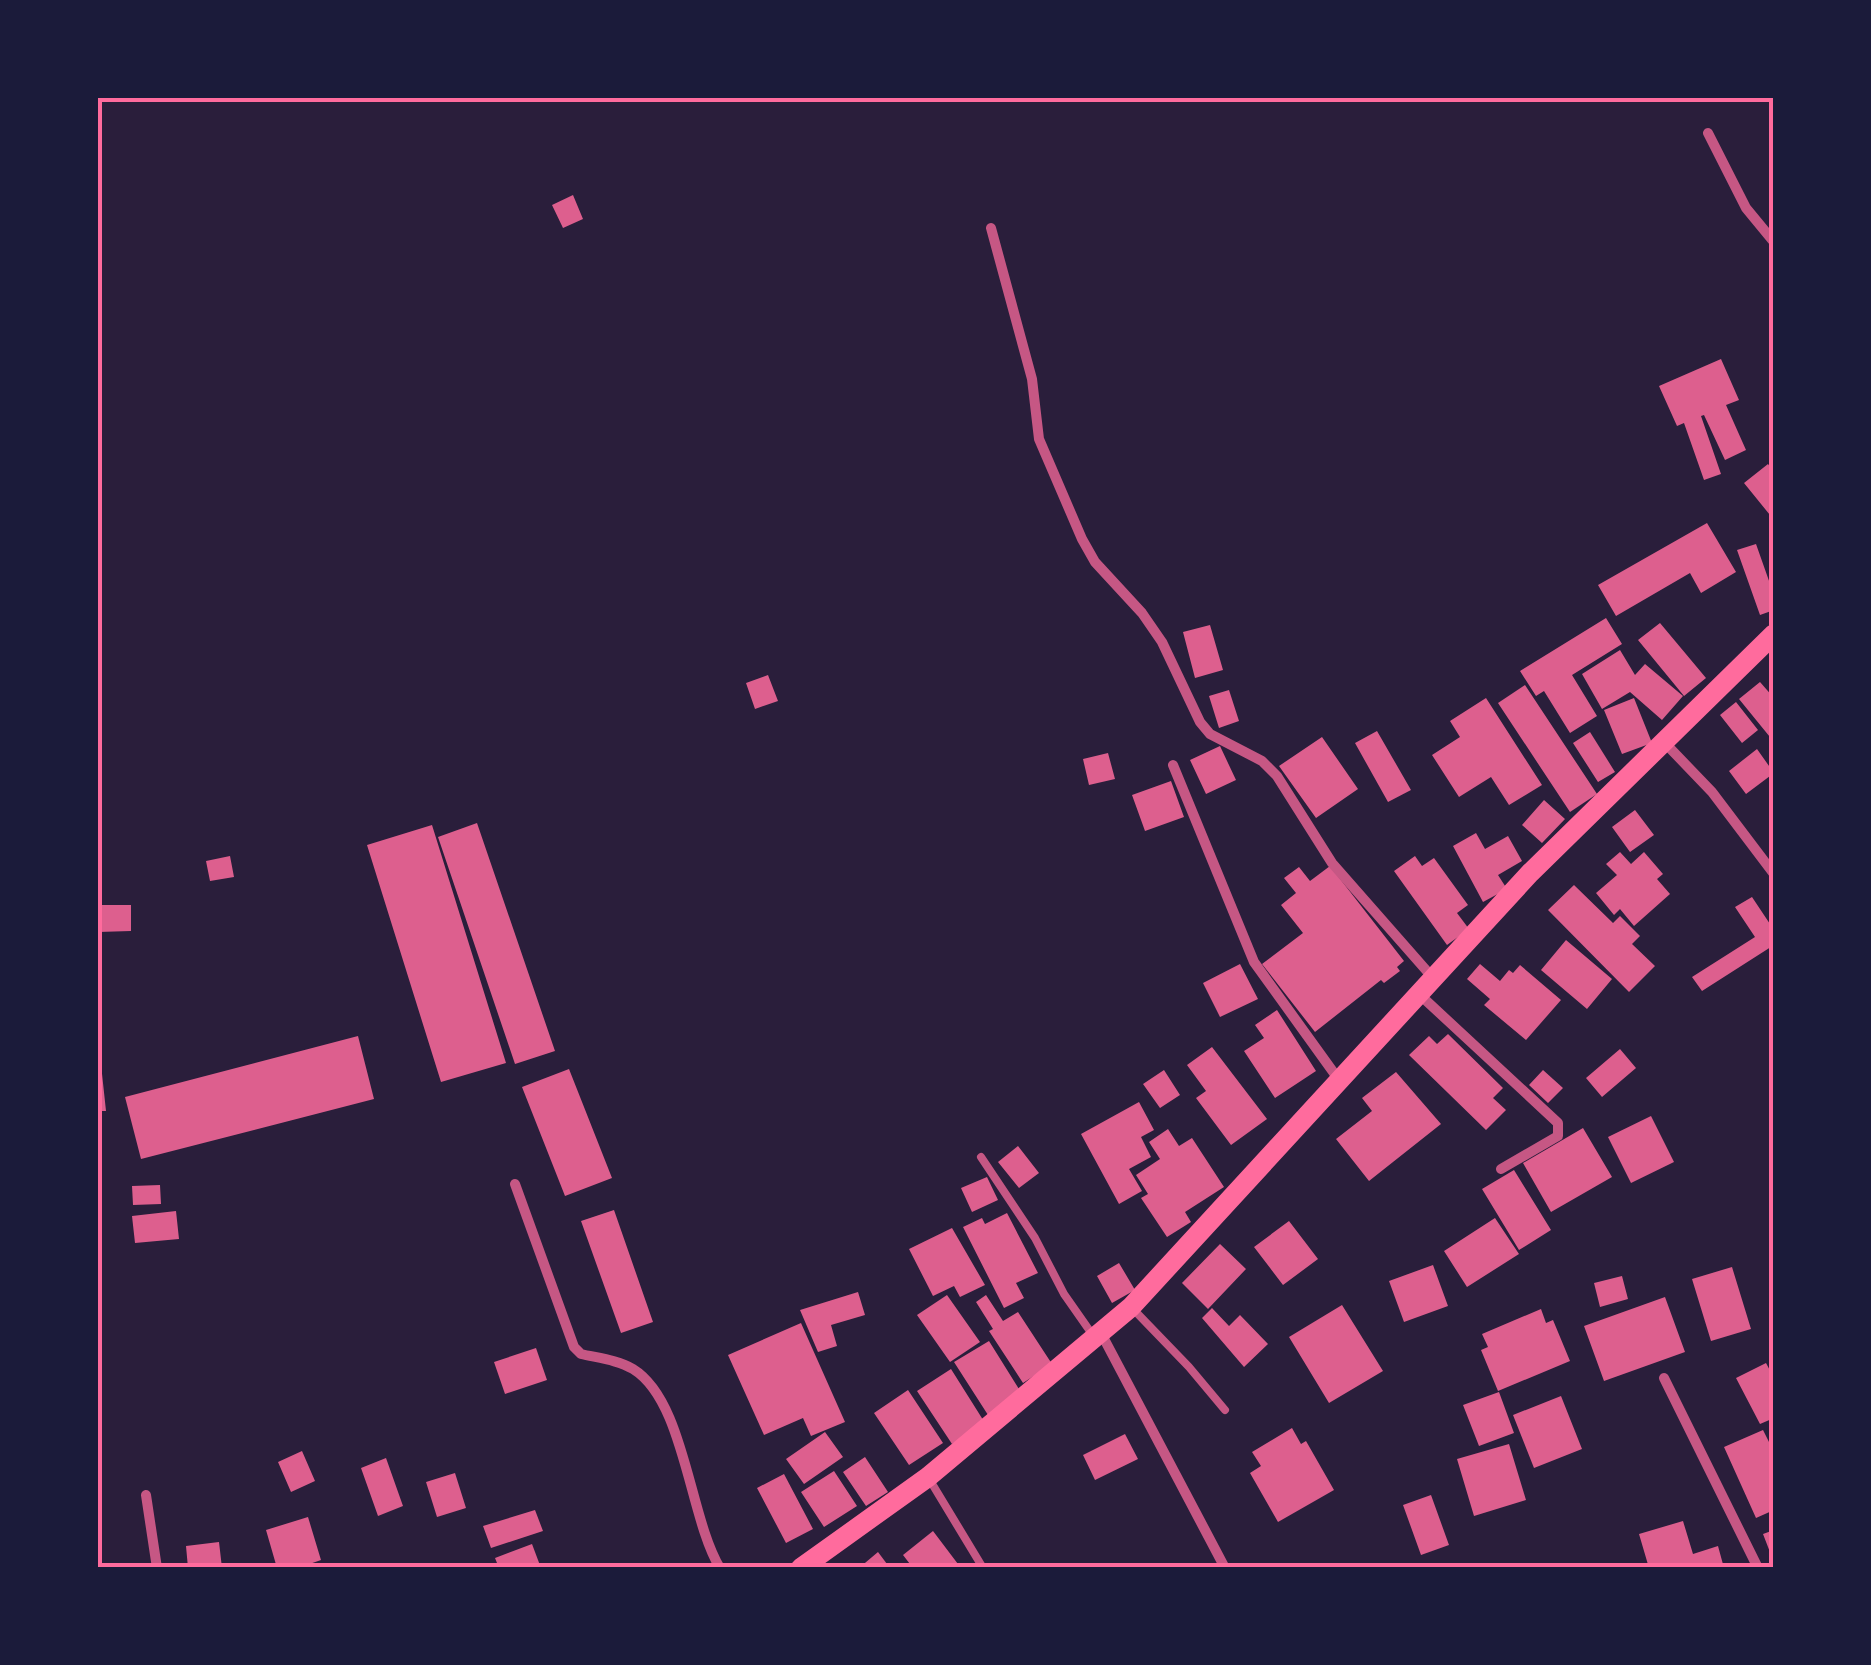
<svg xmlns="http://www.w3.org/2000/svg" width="1871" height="1665" font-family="Georgia,serif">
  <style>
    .green { fill: #2a1e3b }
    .building { fill: #dd5f8e }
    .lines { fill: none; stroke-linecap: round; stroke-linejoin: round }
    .service { stroke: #c65784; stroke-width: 8 }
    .minor { stroke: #c65784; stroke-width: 10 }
    .secondary { stroke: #ff6b9d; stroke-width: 20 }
    .neatline { fill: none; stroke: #ff6b9d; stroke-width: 4 }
  </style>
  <rect width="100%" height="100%" fill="#1b1b3a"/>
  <path class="green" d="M98,98H1773V1567H98Z"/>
  <path class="building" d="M573,195L583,219L563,228L552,205Z
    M1721,359L1739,400L1726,405L1746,450L1725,460L1704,415L1701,416L1721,474L1704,480L1684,423L1677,426L1659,386Z
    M1768,464L1774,472V520L1744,483Z
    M1707,523L1736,572L1701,593L1690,573L1616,616L1598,585Z
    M1756,544L1774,595V610L1760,615L1737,550Z
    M1606,618L1622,644L1572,675L1597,716L1570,733L1544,691L1536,696L1520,671Z
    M1660,623L1706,678L1684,696L1638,640Z
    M1210,625L1223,670L1195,678L1183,632Z
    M1620,650L1635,675L1645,664L1683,696L1662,720L1630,692L1602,709L1582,674Z
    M768,675L778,701L755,709L746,683Z
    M1760,682L1774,698V742L1739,699Z
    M1525,685L1597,794L1570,812L1498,703Z
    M1229,690L1239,721L1219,728L1209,696Z
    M1486,698L1542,785L1509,805L1491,777L1459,797L1432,755L1460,737L1450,721Z
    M1634,698L1652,743L1622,754L1604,710Z
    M1736,702L1758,730L1742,743L1720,715Z
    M1377,731L1411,790L1388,802L1355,743Z
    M1590,732L1615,772L1598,782L1573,743Z
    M1322,737L1358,789L1316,818L1279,766Z
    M1220,746L1236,780L1206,794L1190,760Z
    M1757,749L1774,773L1746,794L1729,771Z
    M1108,753L1115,779L1089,785L1083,759Z
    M1171,781L1184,817L1145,831L1132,795Z
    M1544,800L1565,819L1542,843L1522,825Z
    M1635,810L1654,835L1630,852L1612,827Z
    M477,823L555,1051L515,1064L438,837Z
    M432,825L506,1063L441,1082L367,845Z
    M1476,833L1485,849L1508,836L1522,861L1498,875L1507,889L1483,902L1453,846Z
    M1620,852L1631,864L1644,852L1663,874L1657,879L1670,894L1634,926L1620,909L1614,915L1596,893L1617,875L1606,864Z
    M230,856L234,877L210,881L206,861Z
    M1415,856L1422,866L1434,858L1468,905L1457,913L1469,929L1447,945L1394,871Z
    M1330,866L1404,961L1397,967L1400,971L1384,983L1381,980L1315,1032L1262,964L1303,933L1281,905L1296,893L1284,878L1299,867L1310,881Z
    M1574,885L1613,923L1620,916L1640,936L1632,944L1655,966L1629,992L1548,910Z
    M1752,897L1774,930V945L1702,991L1692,977L1755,937L1735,907Z
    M98,905H131V931L98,932Z
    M1566,940L1612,979L1587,1009L1541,970Z
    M1240,964L1258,999L1220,1017L1203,983Z
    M1480,964L1500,981L1509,970L1513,973L1520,965L1561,1000L1526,1040L1484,1005L1490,999L1467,979Z
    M1277,1010L1316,1071L1275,1098L1244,1051L1264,1038L1255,1025Z
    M1448,1034L1503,1088L1493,1098L1506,1110L1486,1130L1409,1055L1429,1036L1437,1044Z
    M358,1036L374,1099L141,1159L125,1097Z
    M1212,1047L1267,1119L1231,1145L1196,1098L1206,1091L1187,1065Z
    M1620,1049L1636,1068L1602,1097L1586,1078Z
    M98,1055H100L106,1111H98Z
    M569,1069L612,1178L565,1196L522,1087Z
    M1164,1070L1180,1095L1160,1108L1143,1084Z
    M1543,1070L1563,1088L1548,1103L1529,1085Z
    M1396,1072L1441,1124L1369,1181L1336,1139L1372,1111L1362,1098Z
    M1139,1102L1154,1130L1141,1137L1151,1157L1129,1169L1142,1191L1119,1204L1081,1134Z
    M1651,1116L1674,1162L1631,1183L1608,1137Z
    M1583,1128L1612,1177L1551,1212L1523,1163Z
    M1168,1129L1179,1146L1192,1138L1224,1187L1185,1212L1191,1222L1167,1237L1141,1198L1148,1194L1136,1175L1160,1159L1149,1142Z
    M1018,1146L1039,1173L1019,1188L998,1162Z
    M1514,1170L1551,1230L1519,1250L1482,1189Z
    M987,1177L998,1200L972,1212L961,1188Z
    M160,1185L161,1204L133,1205L132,1186Z
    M614,1210L653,1322L621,1333L581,1221Z
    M176,1211L179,1239L135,1243L132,1216Z
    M1007,1213L1038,1273L1016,1283L1024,1298L1004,1308L963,1227L982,1218L985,1224Z
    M1495,1218L1519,1254L1467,1287L1444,1251Z
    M1289,1221L1318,1259L1283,1285L1254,1247Z
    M952,1228L985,1285L960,1297L954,1286L933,1296L909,1249Z
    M1220,1244L1246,1269L1208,1309L1182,1283Z
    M1119,1263L1135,1290L1112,1303L1097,1276Z
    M1433,1265L1448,1306L1404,1322L1389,1281Z
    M1732,1267L1751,1329L1711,1341L1692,1279Z
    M1622,1276L1628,1299L1600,1307L1594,1283Z
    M858,1292L865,1315L831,1325L837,1346L818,1352L800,1310Z
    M947,1295L980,1342L950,1362L917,1315Z
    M986,1295L1003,1321L1018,1312L1052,1364L1023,1383L989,1331L993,1329L976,1302Z
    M1665,1297L1685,1352L1604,1381L1584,1326Z
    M1342,1305L1383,1371L1329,1403L1289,1337Z
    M1212,1308L1229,1326L1240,1315L1268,1344L1244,1367L1202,1318Z
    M1541,1309L1546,1323L1553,1320L1570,1361L1498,1391L1481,1350L1488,1347L1482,1334Z
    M801,1323L845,1422L811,1436L803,1418L764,1435L728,1355Z
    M989,1341L1022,1394L988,1415L954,1362Z
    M536,1348L547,1380L505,1394L494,1362Z
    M1766,1363L1774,1378V1418L1760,1424L1736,1378Z
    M951,1369L985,1423L952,1444L917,1391Z
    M908,1390L943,1443L909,1465L874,1413Z
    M1499,1392L1514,1433L1479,1446L1463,1405Z
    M1561,1396L1582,1449L1534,1468L1513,1415Z
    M1292,1428L1301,1444L1306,1441L1334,1490L1278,1522L1250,1473L1261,1466L1252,1452Z
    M1763,1430L1774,1452V1510L1756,1518L1724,1447Z
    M825,1432L843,1457L804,1484L786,1459Z
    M1125,1434L1138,1459L1095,1480L1083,1455Z
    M1509,1444L1526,1500L1474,1516L1457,1459Z
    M302,1451L315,1481L291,1492L278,1462Z
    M865,1457L888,1492L866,1506L843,1472Z
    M386,1458L403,1506L378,1516L361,1468Z
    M834,1471L857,1506L824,1527L801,1492Z
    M455,1473L466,1508L437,1517L426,1482Z
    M784,1474L813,1529L786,1543L757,1488Z
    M1431,1495L1449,1545L1421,1555L1403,1505Z
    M535,1510L543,1531L491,1548L483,1526Z
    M308,1517L321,1560L298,1568H277L266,1530Z
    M1683,1521L1693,1554L1718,1546L1724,1568H1649L1639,1534Z
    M1774,1530V1560H1773L1763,1534Z
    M933,1531L961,1568H913L903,1555Z
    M219,1542L222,1568H188L186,1546Z
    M532,1544L541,1568H499L495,1558Z
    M878,1552L890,1568H859Z"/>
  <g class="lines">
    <path class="service" d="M981,1157L1035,1238L1064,1294L1092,1334
      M1134,1310L1189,1367L1225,1410
      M928,1477L983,1568"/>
    <path class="minor" d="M1708,133L1746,208L1774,242
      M991,228L1032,379L1039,439L1082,539L1095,562L1142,613L1162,642L1200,722L1210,734L1262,761L1277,776L1332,863L1433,978
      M1664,742L1712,792L1774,874
      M1173,765L1254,962L1339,1080
      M1419,994L1558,1123V1136L1501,1169
      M515,1184L574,1347L581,1354C598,1358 618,1360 633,1369C685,1401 689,1517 720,1568
      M1101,1333L1225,1568
      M1664,1378L1758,1568
      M146,1495L157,1568"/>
    <path class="secondary" d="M801,1568L928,1477L1131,1307L1530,873L1774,634"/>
  </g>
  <rect width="1871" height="1665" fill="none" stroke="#1b1b3a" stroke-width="200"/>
  <rect x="100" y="100" width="1671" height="1465" class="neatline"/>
</svg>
